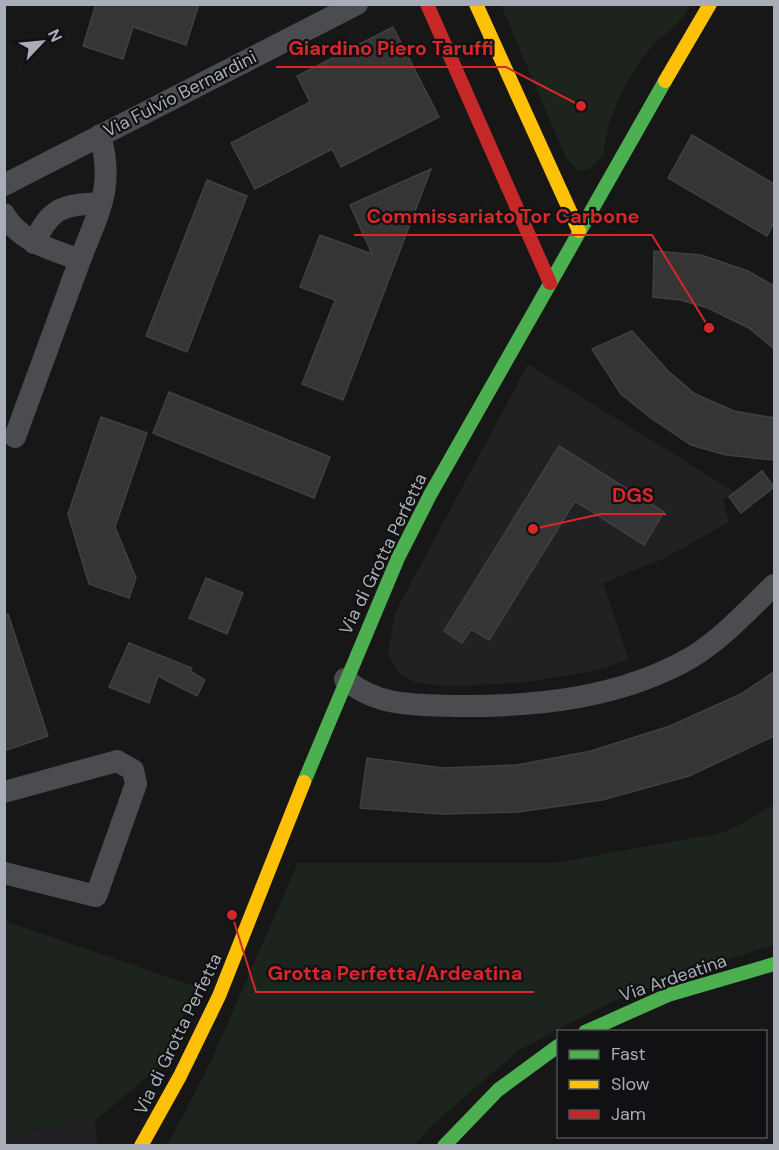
<svg xmlns="http://www.w3.org/2000/svg" width="779" height="1150" font-family="'DM Sans',sans-serif">
  <style>
    .built { fill: #212123 }
    .green { fill: #1d241e }
    .building { fill: #353536; stroke: #3f4043; stroke-width: 1.5 }
    .lines { fill: none; stroke-linecap: round; stroke-linejoin: round }
    .street { stroke: #4b4c50; stroke-width: 22 }
    .fast { stroke: #4caf50; stroke-width: 14 }
    .slow { stroke: #ffc107; stroke-width: 14 }
    .jam { stroke: #c62828; stroke-width: 14 }
    .labels { text-anchor: middle; dominant-baseline: central; stroke-width: 4.5; stroke-linejoin: round; paint-order: stroke }
    .street-label { font-size: 18px; fill: #a8adb8; stroke: #111113 }
    .leader { fill: none; stroke: #d62828; stroke-width: 2 }
    .callout-dot { fill: #d62828; stroke: #111113; stroke-width: 2 }
    .callout-label { font-size: 20px; text-anchor: middle; font-weight: bold; fill: #d62828; stroke: #111113; stroke-width: 4.5; stroke-linejoin: round; paint-order: stroke }
  </style>
  <rect width="100%" height="100%" fill="#171717"/>
  <path class="built" d="M528,364L735,492L723,500L729,522L665,558L603,583L629,660L592,671L527,682L463,686L434,685L412,681L397,671L388,653L395,613Z
    M95,1121L97,1145H5L4,1125L19,1131Z"/>
  <path class="green" d="M501,5H691C679,25 665,32 650,49C629,72 604,123 604,154L589,169L578,171L566,158Z
    M774,805V945L719,962L611,1002L519,1050L431,1126L415,1145L167,1146L210,1063L298,863H554L726,832Z
    M5,921L197,987L160,1066L95,1121L19,1131L5,1125Z"/>
  <path class="building" d="M96,4H199L186,45L133,27L123,59L83,46Z
    M393,27L439,117L341,167L332,149L255,189L231,143L310,102L297,76Z
    M692,135L774,184V222L767,236L668,178Z
    M431,169L343,400L302,384L335,300L300,287L320,235L372,254L350,205Z
    M207,180L247,196L187,352L146,336Z
    M654,251L701,255L748,271L774,286V349L749,328L708,308L681,300L653,297Z
    M632,331L668,371L695,394L734,411L774,418V460L726,455L691,445L651,418L621,394L592,349Z
    M169,392L330,457L314,498L153,433Z
    M101,417L147,433L115,527L136,578L129,598L89,584L68,514Z
    M559,446L664,512L644,545L575,501L489,640L471,629L462,643L444,631Z
    M762,471L774,487L741,513L729,497Z
    M206,578L243,593L227,634L189,618Z
    M8,614L48,736L4,751V615Z
    M129,643L192,668L190,671L205,680L197,696L158,676L149,703L109,687Z
    M774,672V736L689,776L602,800L518,812L442,814L360,808L367,758L443,768L517,765L591,751L670,726L741,694Z"/>
  <g class="lines">
    <path class="street" d="M4,185L357,4
      M4,214C20,242 51,249 80,260C98,213 115,187 100,135
      M34,243C51,207 62,205 101,203
      M15,437L80,260
      M345,679C376,706 413,705 453,706C533,707 620,699 692,657C723,638 748,610 774,585
      M4,792L117,761L133,770L136,784L96,896L4,873"/>
    <path class="fast" d="M304,782L398,558L430,495L665,81
      M585,1032L668,995L774,964
      M444,1146L498,1090L558,1046"/>
    <path class="slow" d="M476,4L579,231
      M665,81L710,4
      M141,1146L180,1076L219,996L304,782"/>
    <path class="jam" d="M427,4L550,283"/>
  </g>
  <g class="labels">
    <g class="street-label">
      <text transform="translate(180 94) rotate(-27)">Via Fulvio Bernardini</text>
      <text transform="translate(383 554) rotate(-64)">Via di Grotta Perfetta</text>
      <text transform="translate(673 978) rotate(-19)">Via Ardeatina</text>
      <text transform="translate(178 1034) rotate(-64)">Via di Grotta Perfetta</text>
    </g>
  </g>
  <path class="leader" d="M581 106L506 67H276M709 328L652 235H354M533 529L601 514H666M232 915L256 992H534"/>
  <g class="callout-dot">
    <circle cx="581" cy="106" r="6"/>
    <circle cx="709" cy="328" r="6"/>
    <circle cx="533" cy="529" r="6"/>
    <circle cx="232" cy="915" r="6"/>
  </g>
  <g class="callout-label">
    <text x="391" y="55">Giardino Piero Taruffi</text>
    <text x="503" y="223">Commissariato Tor Carbone</text>
    <text x="633" y="502">DGS</text>
    <text x="395" y="980">Grotta Perfetta/Ardeatina</text>
  </g>
  <rect width="779" height="1150" fill="none" stroke="#a8adb8" stroke-width="12"/>
  <rect x="557" y="1030" width="210" height="108" fill="#111113" stroke="#4d4f55" stroke-width="1.5"/>
  <rect x="569" y="1050" width="30" height="9" fill="#4caf50" stroke="#4d4f55" stroke-width="1.5"/>
  <text x="611" y="1060" font-size="18" fill="#a8adb8">Fast</text>
  <rect x="569" y="1080" width="30" height="9" fill="#ffc107" stroke="#4d4f55" stroke-width="1.5"/>
  <text x="611" y="1090" font-size="18" fill="#a8adb8">Slow</text>
  <rect x="569" y="1110" width="30" height="9" fill="#c62828" stroke="#4d4f55" stroke-width="1.5"/>
  <text x="611" y="1120" font-size="18" fill="#a8adb8">Jam</text>
  <g transform="translate(42 42) rotate(64)" stroke="#111113" stroke-width="4.5" paint-order="stroke">
  <path d="M0-4.5L10 22L0 15L-10 22Z" fill="#a8adb8"/>
  <text y="-9" font-size="16" font-weight="bold" text-anchor="middle" fill="#a8adb8">N</text>
  </g>
</svg>
